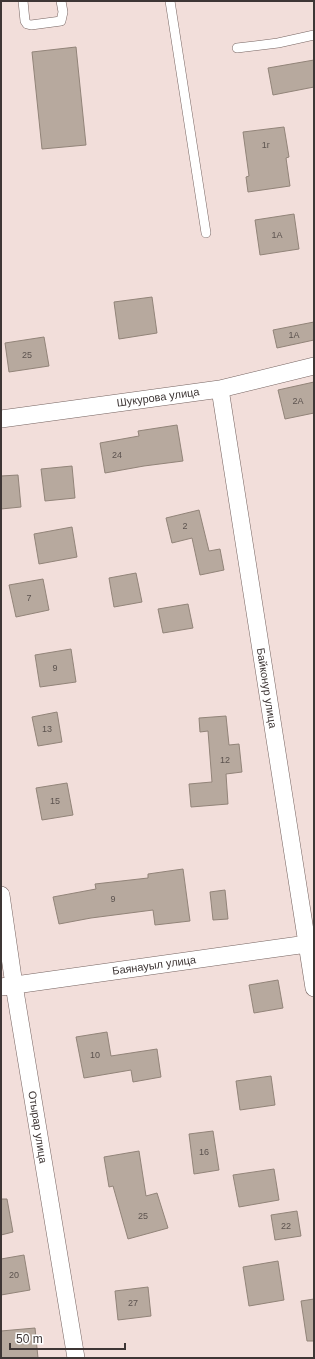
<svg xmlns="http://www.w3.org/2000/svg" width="315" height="1359" font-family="Helvetica,sans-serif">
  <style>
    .building { fill: #b7a99e; stroke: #928479 }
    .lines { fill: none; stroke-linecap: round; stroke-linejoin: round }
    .lane-casing { stroke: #766461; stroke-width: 10 }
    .street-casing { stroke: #766461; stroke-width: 18 }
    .lane { stroke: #fff; stroke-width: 9 }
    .street { stroke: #fff; stroke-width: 17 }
    .labels { text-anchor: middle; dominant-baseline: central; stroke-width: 3.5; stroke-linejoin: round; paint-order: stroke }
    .number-label { font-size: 9px; fill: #5c534f }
    .street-label { font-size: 11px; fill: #3e3635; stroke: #fff }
  </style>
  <rect width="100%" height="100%" fill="#f2deda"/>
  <path class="building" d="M76,47L86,145L42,149L32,52Z
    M314,60V87L273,95L268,68Z
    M284,127L289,157L286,158L290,186L248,192L246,177L249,176L243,132Z
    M294,214L299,249L260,255L255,220Z
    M152,297L157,333L119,339L114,302Z
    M314,322V340L277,348L273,330Z
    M44,337L49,366L9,372L5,343Z
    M314,382V413L285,419L278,390Z
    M177,425L183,461L144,466L105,473L100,443L139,436L138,431Z
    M72,466L75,498L45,501L41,469Z
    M18,475L21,507L1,509V476Z
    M199,510L209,551L220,549L224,570L200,575L192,538L172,543L166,518Z
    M72,527L77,557L39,564L34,534Z
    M136,573L142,602L114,607L109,578Z
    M43,579L49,610L16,617L9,585Z
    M188,604L193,628L163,633L158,609Z
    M71,649L76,682L40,687L35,655Z
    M57,712L62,742L38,746L32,717Z
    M226,716L229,745L239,744L242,772L226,774L228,804L191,807L189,784L212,782L208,731L200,732L199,718Z
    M67,783L73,815L42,820L36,788Z
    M183,869L190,921L155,925L153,910L91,918L59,924L53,897L96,889L95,884L148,878V874Z
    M225,890L228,919L213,920L210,892Z
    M278,980L283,1008L254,1013L249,985Z
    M107,1032L111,1056L157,1049L161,1077L133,1082L131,1070L84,1078L76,1037Z
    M271,1076L275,1105L240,1110L236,1081Z
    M213,1131L219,1170L194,1174L189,1134Z
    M139,1151L146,1196L157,1193L168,1228L128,1239L113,1186L109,1187L104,1157Z
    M274,1169L279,1200L239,1207L233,1175Z
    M1,1199H7L13,1232L1,1235Z
    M297,1211L301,1236L275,1240L271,1215Z
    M24,1255L30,1290L1,1295V1259Z
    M278,1261L284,1300L249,1306L243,1267Z
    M148,1287L151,1316L118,1320L115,1291Z
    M314,1299V1341H307L301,1301Z
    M35,1328L38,1358H1V1331Z"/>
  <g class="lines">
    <g class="lane-casing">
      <path id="lane" d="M23,1L25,21L27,24L31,25L61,21L63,12L61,1
        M170,1L206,233
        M237,48L278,43L314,35"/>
    </g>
    <g class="street-casing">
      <path id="street" d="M220,389L314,988
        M1,419L220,389L314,366
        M1,895L14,985L76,1358
        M1,987L307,944"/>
    </g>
    <use href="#lane" class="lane"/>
    <use href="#street" class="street"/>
  </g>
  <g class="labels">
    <g class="number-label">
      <text x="266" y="145">1г</text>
      <text x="277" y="235">1А</text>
      <text x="294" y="335">1А</text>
      <text x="27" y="355">25</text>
      <text x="298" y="401">2А</text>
      <text x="117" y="455">24</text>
      <text x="185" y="526">2</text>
      <text x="29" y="598">7</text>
      <text x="55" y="668">9</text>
      <text x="47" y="729">13</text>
      <text x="225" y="760">12</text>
      <text x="55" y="801">15</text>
      <text x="113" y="899">9</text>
      <text x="95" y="1055">10</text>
      <text x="204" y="1152">16</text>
      <text x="143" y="1216">25</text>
      <text x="286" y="1226">22</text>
      <text x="14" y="1275">20</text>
      <text x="133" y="1303">27</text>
    </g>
    <g class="street-label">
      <text transform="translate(158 397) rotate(-8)">Шукурова улица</text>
      <text transform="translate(267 688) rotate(81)">Байконур улица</text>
      <text transform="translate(154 965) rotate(-8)">Баянауыл улица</text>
      <text transform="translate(38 1127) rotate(81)">Отырар улица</text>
    </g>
  </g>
  <rect width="315" height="1359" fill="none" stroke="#3e3635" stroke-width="4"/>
  <path d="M10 1343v6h115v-6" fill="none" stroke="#3e3635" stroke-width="2"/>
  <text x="16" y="1343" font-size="12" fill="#3e3635" stroke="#ffffff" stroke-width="3" paint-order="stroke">50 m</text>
</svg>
